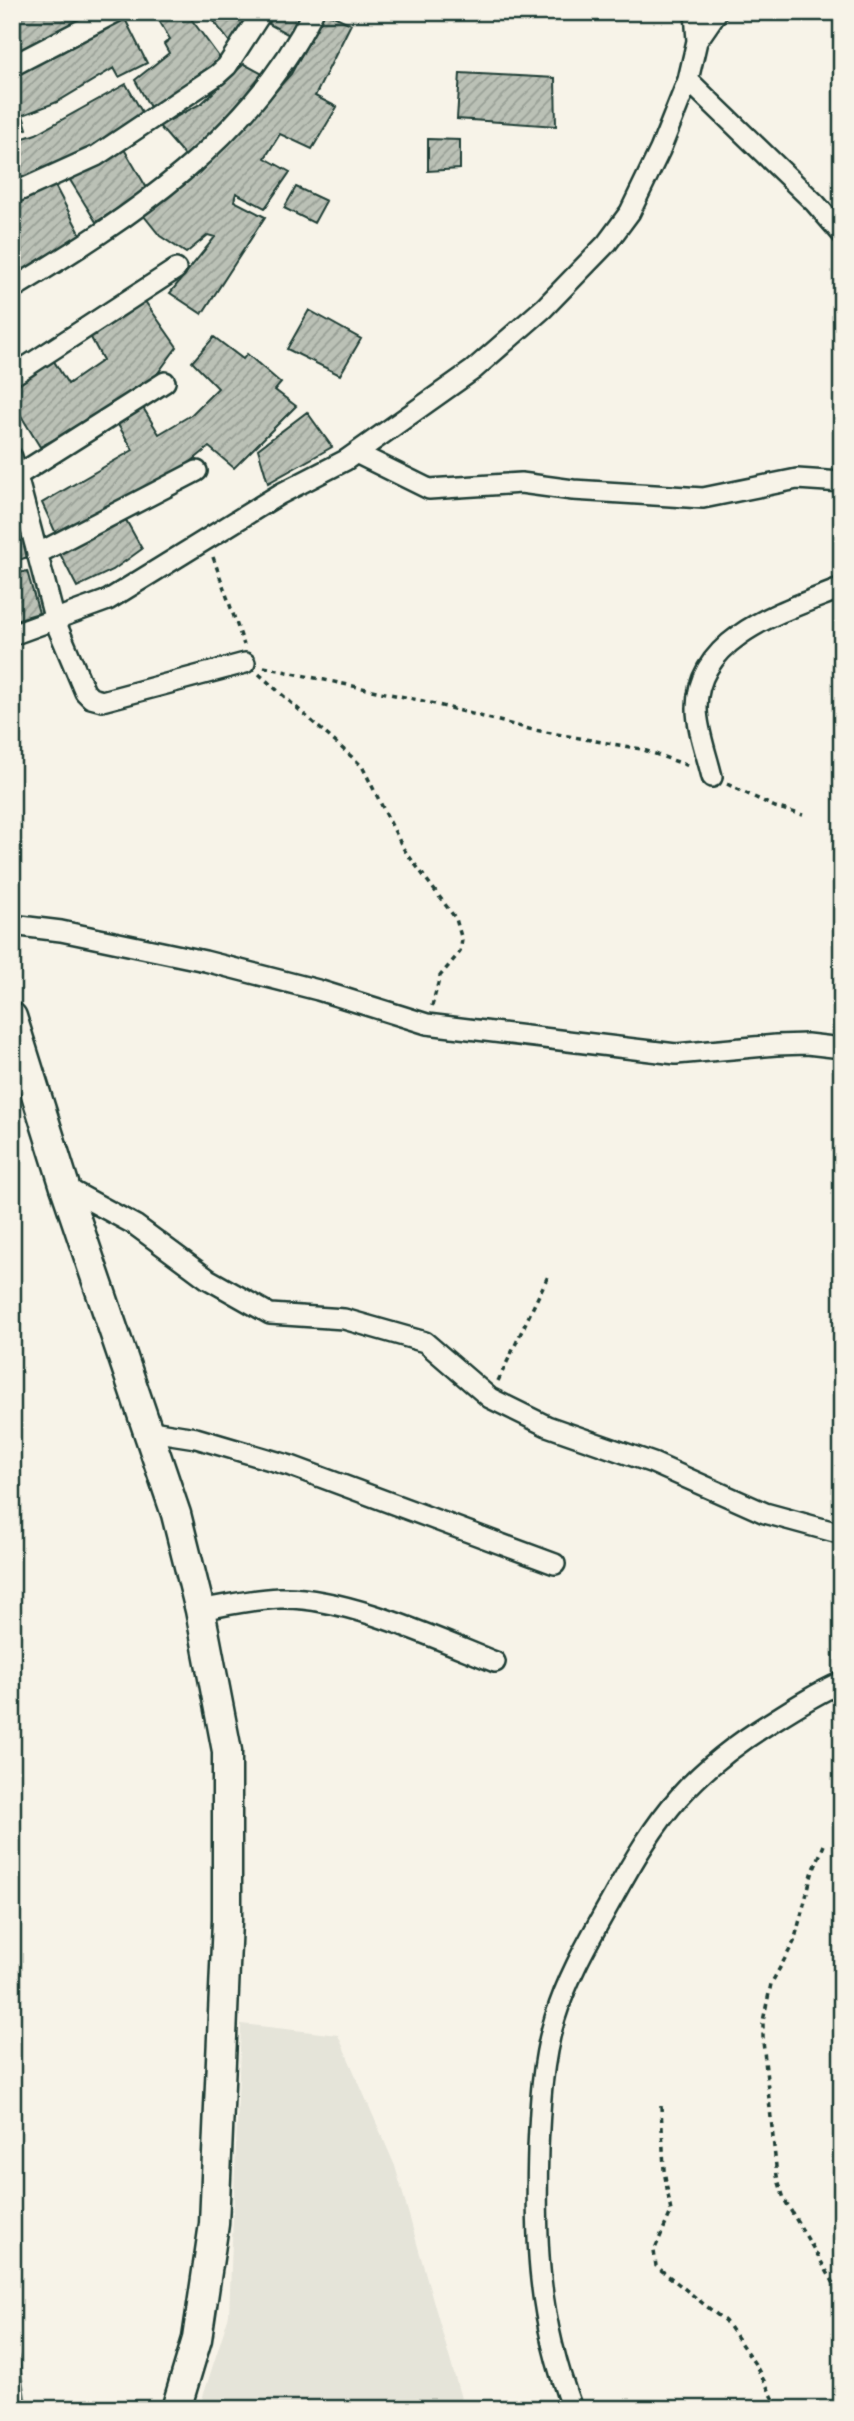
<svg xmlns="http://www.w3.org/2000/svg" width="854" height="2421" font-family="Kalam,sans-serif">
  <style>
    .built { fill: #e5e4d9 }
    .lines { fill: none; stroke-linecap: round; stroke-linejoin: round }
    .stream { stroke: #6f8077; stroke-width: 6 }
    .building { fill: url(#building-hatch); stroke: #1f3d34; stroke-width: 2 }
    .street-casing { stroke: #1f3d34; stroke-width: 24 }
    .secondary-casing { stroke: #1f3d34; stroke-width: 33 }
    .path { stroke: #1f3d34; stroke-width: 3.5; stroke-dasharray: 5 5; stroke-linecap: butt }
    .street { stroke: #f7f3e8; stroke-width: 19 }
    .secondary { stroke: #f7f3e8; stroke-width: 28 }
  </style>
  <defs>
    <pattern id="building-hatch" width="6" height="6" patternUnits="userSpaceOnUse" patternTransform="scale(1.75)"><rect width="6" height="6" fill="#bbc1b6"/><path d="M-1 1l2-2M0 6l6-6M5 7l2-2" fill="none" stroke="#979e95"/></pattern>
  </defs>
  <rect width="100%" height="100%" fill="#f7f3e8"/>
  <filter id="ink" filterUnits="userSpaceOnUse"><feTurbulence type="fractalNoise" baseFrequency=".0143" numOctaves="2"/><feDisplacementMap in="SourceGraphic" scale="14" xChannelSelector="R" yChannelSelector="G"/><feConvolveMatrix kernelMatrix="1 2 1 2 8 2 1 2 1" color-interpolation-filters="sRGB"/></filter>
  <g filter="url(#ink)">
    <path class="built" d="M241,2024L338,2035L395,2166L464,2409H199L229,2315Z"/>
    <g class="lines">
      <path class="stream" d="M12,1639L15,1658L12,1927
        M12,2330L25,2409"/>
    </g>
    <path class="building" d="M12,12H100L12,62Z
      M154,12H186L222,61L151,109L135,80L169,53L164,44L170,39Z
      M207,12H255L232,45Z
      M274,12H307L295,38L269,24Z
      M325,12L351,24L315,96L337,107L312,149L280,134L265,158L290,172L265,208L236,193L234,201L265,217L202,314L170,293L215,237L208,235L186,253L160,236L140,211L199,173L250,119L291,74Z
      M123,15L147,63L119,77L114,68L57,102L23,115L27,129L12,135V72Z
      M244,64L270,78L186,157L159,126L202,103Z
      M460,73L555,78L556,126L457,119Z
      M126,84L146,119L77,156L12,183V142L36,134Z
      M428,139L460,140V169L428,171Z
      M121,144L148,190L96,222L70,180Z
      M54,184L83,239L12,282V202Z
      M296,187L326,201L314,223L284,208Z
      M142,297L177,347L155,377L90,421L40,447L12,401V388L52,358L68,384L103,360L90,336Z
      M309,310L361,339L340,375L287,349Z
      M214,337L243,359L247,354L281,383L275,390L296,406L234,468L209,447L169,480L58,538L42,503L133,450L117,423L142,406L159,434L191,415L218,388L192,362Z
      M307,412L332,447L268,483L258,449Z
      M18,517L28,557L12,562V520Z
      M126,520L142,549L113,570L77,587L59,552Z
      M27,571L39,613L12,621V575Z"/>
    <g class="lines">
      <g class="street-casing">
        <path id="street" d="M697,41L717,12
          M12,66L116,12
          M688,80L815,203L842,234
          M12,194L96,156L217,75L227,66L262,12
          M12,289C130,218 250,139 313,12
          M12,376L176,269
          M356,453L429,489L521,483L573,490L703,498L797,479L842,482
          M12,457L55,621L85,692L91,698L102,701L245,663
          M12,479L165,382
          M37,554L197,471
          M12,635L108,600L280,494L346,460L473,370L544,308L607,243L630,212L660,150L688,80L697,41L695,12
          M712,777C707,755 697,730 697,708C697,635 787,610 842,588
          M12,925L61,931L205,961L318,990L427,1024L676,1054L776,1045L807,1044L842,1048
          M65,1187L135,1225L208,1279L270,1314L344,1319L425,1342L490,1398L547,1426L653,1463L765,1513L842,1534
          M145,1430L196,1438L291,1466L555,1564
          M200,1610C227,1605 253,1599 280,1598C344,1596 435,1638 495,1662
          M572,2409C538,2317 535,2245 538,2149C540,2104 542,2060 555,2018C568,1975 591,1937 612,1899C658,1815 690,1772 773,1721C795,1707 817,1693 842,1682"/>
      </g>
      <g class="secondary-casing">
        <path id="secondary" d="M12,1017L65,1187L176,1514L200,1610L227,1751V1920L214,2224L197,2339L176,2409"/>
      </g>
      <path class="path" d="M213,557L244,645
        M264,667L423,701L529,729L641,749L689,766
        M259,674L362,766L403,848L456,919L462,940L460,952L440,976L432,1006
        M727,784L775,807L803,815
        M498,1381L548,1276
        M824,1845L812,1874L794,1942L771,1984L763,2021V2041L777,2176L784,2199L842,2297
        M661,2106L664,2170L671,2212L654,2251L656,2266L725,2321L755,2364L779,2409"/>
      <use href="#street" class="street"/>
      <use href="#secondary" class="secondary"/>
    </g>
  </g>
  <rect width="854" height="2421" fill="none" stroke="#f7f3e8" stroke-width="42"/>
  <rect x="21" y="21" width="812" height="2379" fill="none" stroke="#1f3d34" stroke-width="2.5" filter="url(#ink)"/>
</svg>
